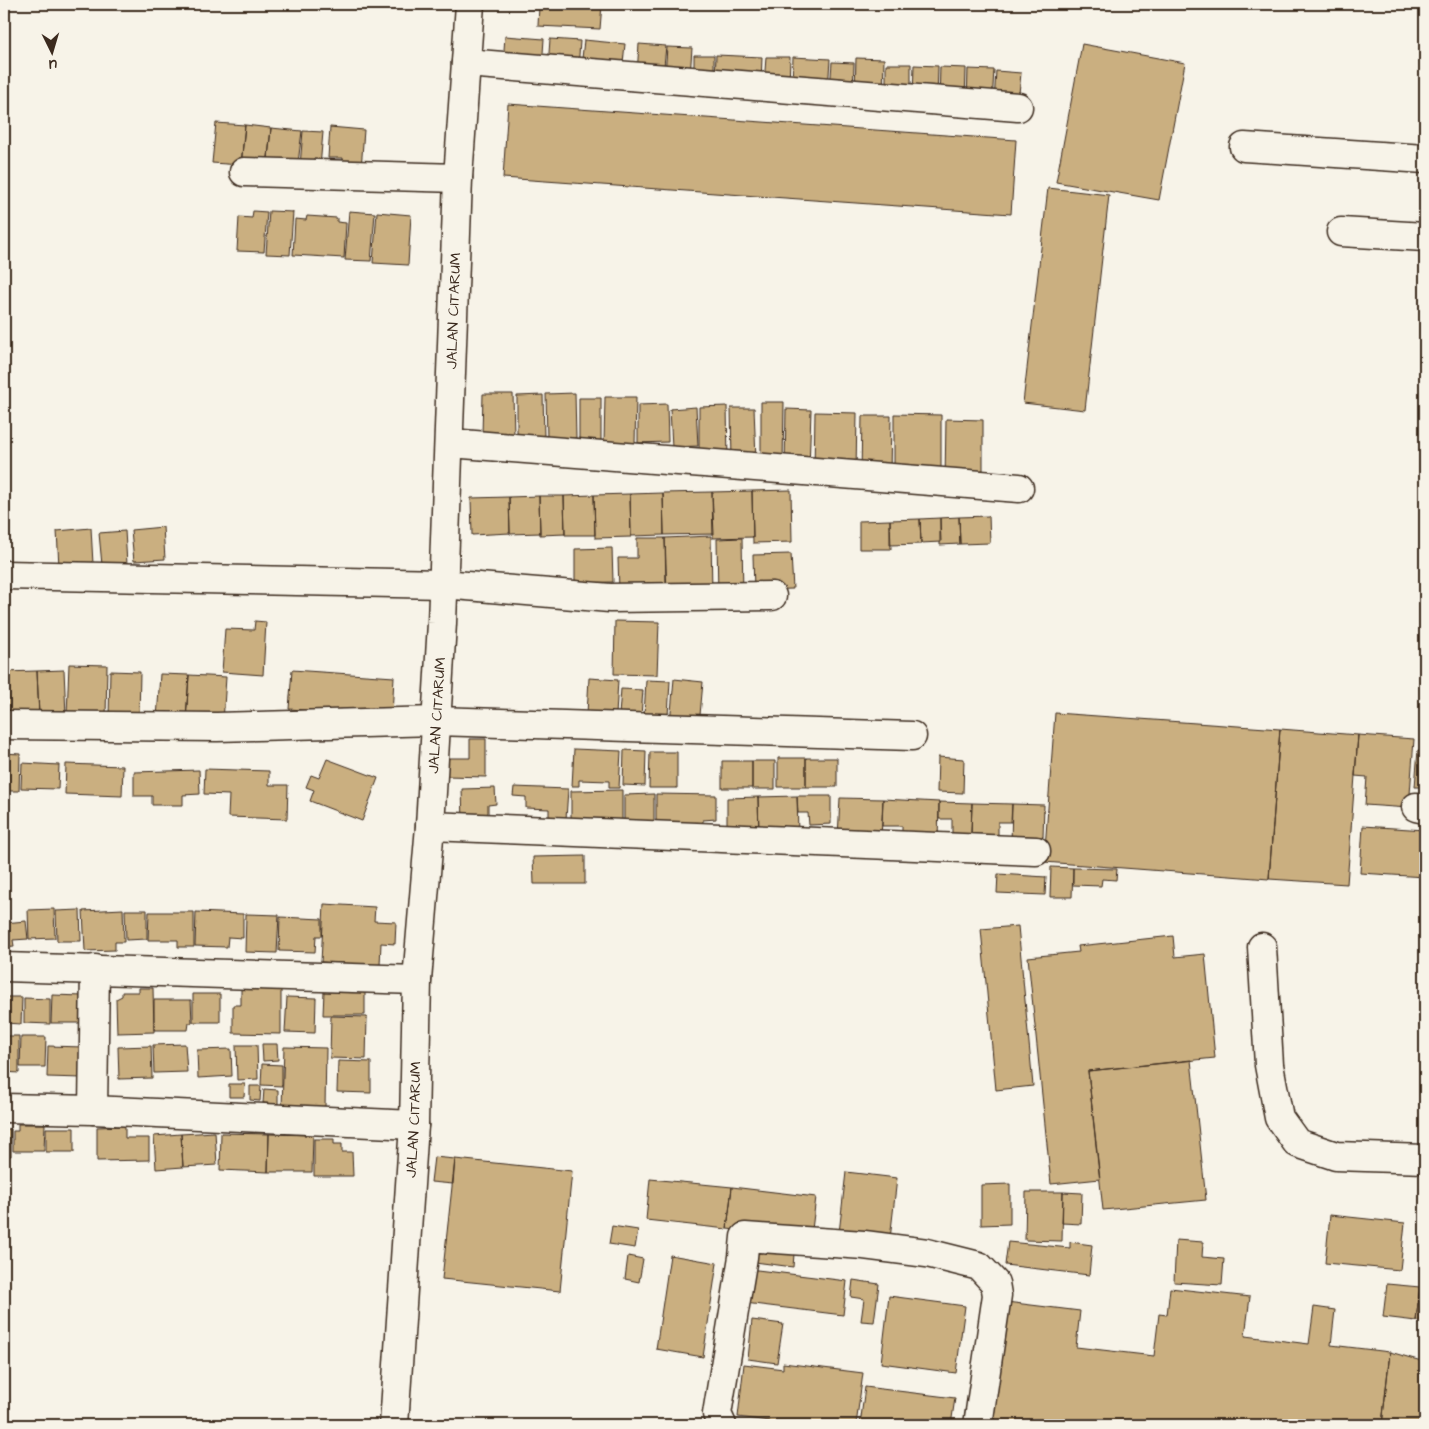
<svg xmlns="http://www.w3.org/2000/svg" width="1429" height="1429" font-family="'Architects Daughter',sans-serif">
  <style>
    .building { fill: #caaf80; stroke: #3b2a1e }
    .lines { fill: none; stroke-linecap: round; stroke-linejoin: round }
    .minor-casing { stroke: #3b2a1e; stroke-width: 31 }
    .minor { stroke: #f7f3e8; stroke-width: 28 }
    .labels { text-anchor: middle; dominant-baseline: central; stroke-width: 4; stroke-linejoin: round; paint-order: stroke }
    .street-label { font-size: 15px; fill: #3b2a1e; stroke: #f7f3e8 }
  </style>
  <rect width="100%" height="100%" fill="#f7f3e8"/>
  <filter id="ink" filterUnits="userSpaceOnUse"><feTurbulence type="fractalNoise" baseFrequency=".02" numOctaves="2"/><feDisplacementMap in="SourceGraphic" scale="10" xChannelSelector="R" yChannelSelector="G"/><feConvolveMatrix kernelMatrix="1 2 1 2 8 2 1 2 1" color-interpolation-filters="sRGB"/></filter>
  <g filter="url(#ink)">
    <path class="building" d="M516,4H602L600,29L538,26L539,6Z
      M505,36L544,39L542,68L503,64Z
      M550,39L580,41L578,69L548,67Z
      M584,40L625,44L622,73L581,68Z
      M639,44L666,46L663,76L637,74Z
      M1082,44L1185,63L1159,200L1056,182Z
      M667,47L692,48L690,77L665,76Z
      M694,55H714V81L694,80Z
      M716,55L762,57L761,84L715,82Z
      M766,57H790L789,87L764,85Z
      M793,57L830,59L828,90L792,88Z
      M856,58L884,59L883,93L855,92Z
      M832,62L854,63L853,92L830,91Z
      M886,64H911V96L886,95Z
      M914,65L938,66L937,99L913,98Z
      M940,67L966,68L965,100L939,99Z
      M968,69L994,70L992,102L967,101Z
      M996,71L1021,73L1018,104L994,103Z
      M508,104L1016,140L1011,214L503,178Z
      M216,123L245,125L241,165L212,163Z
      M245,125L271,128L267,168L241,165Z
      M330,127L364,130L361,169L342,168L343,158H328Z
      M271,128L302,131L297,171L267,168Z
      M303,131L323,132L320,167L300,166Z
      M1048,188L1109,195L1085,410L1023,403Z
      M253,211L267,212L264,252L237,251L239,217L252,218Z
      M269,211L293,212L290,255L266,254Z
      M349,211L375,213L371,261L345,260Z
      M377,212L411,215L408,265L373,263Z
      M307,216L337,218V222L346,223L344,258L293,255L295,219L306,220Z
      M575,393L576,438L547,439L546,394Z
      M483,394H513L514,435H482Z
      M543,395L544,437L517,438V396Z
      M605,397H636L635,444L604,443Z
      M579,398H601V443H579Z
      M761,402H784L783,461H761Z
      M667,404L668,442L638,443V405Z
      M727,406L728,461H699V407Z
      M696,407L698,446L672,447L670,409Z
      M731,408H754L756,460L732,461Z
      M786,409L811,410L809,469L785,468Z
      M815,412L857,413L856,471H814Z
      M894,414L941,415V477H894Z
      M862,416H891L890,475H861Z
      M946,419L983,420V481H945Z
      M791,490L792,542L753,543L752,491Z
      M752,491L753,537L713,538L712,492Z
      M712,492L714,534L664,535L663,493Z
      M663,493L664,535L631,536L630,494Z
      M630,494L631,537L595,538L594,495Z
      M594,495L595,535H565L564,496Z
      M539,496L540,533L510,534L509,497Z
      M539,496H564L565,534L540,535Z
      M509,497L510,533L472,535L471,498Z
      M989,516L990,543L960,544L959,517Z
      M959,517L960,544L940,545V518Z
      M940,518L941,542L921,543L920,519Z
      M920,519L921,544L890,545V520Z
      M890,520L891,549H859V521Z
      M163,527L165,559L134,561L131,530Z
      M91,528L93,564L59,566L57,531Z
      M125,531L127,564L102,565L99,533Z
      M711,536L712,592L667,593L665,538Z
      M637,538H665L666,589L619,591L618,558H637Z
      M742,538L743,595L718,596L717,539Z
      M612,548L613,582L575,583V549Z
      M791,554L793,589L754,590L753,555Z
      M255,621L266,622L263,675L222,672L225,629L254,630Z
      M615,621L659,622L657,675L614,674Z
      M69,664L107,665L106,717L67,715Z
      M64,670L66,715L39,716L37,671Z
      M292,670L394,677L392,716L289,709Z
      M37,671L39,716L4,717V672Z
      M110,671L140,672L139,718L109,717Z
      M160,674L189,675L186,720L157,719Z
      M189,675L226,677L223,722L186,720Z
      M589,678L618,680L616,715L587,714Z
      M674,679L703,682L699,726L670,723Z
      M646,680L670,681L668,716H644Z
      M621,689L643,690L641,716L619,715Z
      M1055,713L1280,729L1269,879L1044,862Z
      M1280,729L1358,735L1347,884L1269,879Z
      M1358,735L1414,739L1409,808L1365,805L1367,777L1355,776Z
      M470,739H486V777L447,776L448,758H470Z
      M574,749L621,751L619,788H609V781L579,780V786H572Z
      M624,750L646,751L645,786L623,785Z
      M1418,750H1425V787H1415Z
      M650,752H677V788H649Z
      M4,753L20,754L19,791H4Z
      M938,757L964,759L963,793L937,792Z
      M778,758H806V787H778Z
      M806,758H837V787H806Z
      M327,759L378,778L362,821L310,801L314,790L306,787L311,775L319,778Z
      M722,761H752V788H722Z
      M752,761H775V789H752Z
      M22,763L59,765L58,789L21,788Z
      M66,764L123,766L122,796L65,794Z
      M205,769L269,771V785H288L287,819L228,817L229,795L204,794Z
      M199,770L200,794L183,795V805H152V796H134V772Z
      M514,787L568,789L566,819L549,818V809L526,808V797L513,796Z
      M495,788L496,804L488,805V814L477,815L463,821L462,789Z
      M622,790V829L571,830V791Z
      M654,794V829H624V795Z
      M656,794L716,795V819L703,820V823H674L656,832Z
      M797,796L798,833L759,834L758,797Z
      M797,796H831V824L809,825L808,813H798Z
      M758,797L759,834H727V798Z
      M840,798L883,799L881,839L838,838Z
      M883,799L939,802L938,840L902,839V826H882Z
      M939,802L972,803L971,834L952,833V819H939Z
      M972,803L1012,804L1011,822H998V835L971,834Z
      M1012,804L1044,805L1043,837L1026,836L1025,845L1011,844Z
      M1363,826L1425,830V877L1360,873Z
      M585,856V884H534L533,857Z
      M1051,867L1073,868L1072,897H1050Z
      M1073,868L1117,869L1116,880L1102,879L1101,886L1073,885Z
      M998,874L1046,877L1045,895L997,893Z
      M324,904L375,907L374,921L396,922L395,944L381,943L380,965L321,962Z
      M54,909L55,938L29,939L28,910Z
      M123,909L124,942H115V950L85,951L83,911Z
      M80,910L81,941H57L56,911Z
      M125,910H147V939L126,940Z
      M149,912H194V947H178V940H148Z
      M196,912L243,914V938L228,937L227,947L195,946Z
      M246,914L279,915L277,953L245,952Z
      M280,917L322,919V936H316L315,952L279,951Z
      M26,921L28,939L13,940L14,946L4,947V923Z
      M1018,926L1033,1086L996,1090L981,929Z
      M1173,936L1175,957L1205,954L1215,1058L1088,1071L1100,1179L1051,1184L1028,957L1079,952L1078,946Z
      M241,985L281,986V1034L233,1033V1005H241Z
      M139,988H153L154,1032L117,1033L116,999L122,996V992H139Z
      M324,991L365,992V1015H323Z
      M193,994H220V1022H193Z
      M52,995L83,996L82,1023H51Z
      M4,997H22L21,1024L4,1023Z
      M287,997L316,998L315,1033L285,1032Z
      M24,998L50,999V1024L24,1023Z
      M154,1000H191L192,1023H189L188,1030H154Z
      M331,1016L367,1017L366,1059L330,1058Z
      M4,1036H19V1073L4,1072Z
      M21,1037H46L45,1067H20Z
      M185,1044L187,1072L154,1073L153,1045Z
      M262,1044H277L278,1060L263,1061Z
      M236,1045H257L258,1079L237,1080Z
      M48,1046L83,1047L82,1078L47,1077Z
      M151,1046L152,1078L119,1079L118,1047Z
      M284,1047L326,1048L325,1108L282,1107Z
      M231,1049L232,1076L198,1078L197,1050Z
      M1191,1060L1206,1200L1103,1210L1088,1071Z
      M338,1061L371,1062V1093L337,1092Z
      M262,1064L282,1065V1086L261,1085Z
      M229,1084H245L244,1097H229Z
      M250,1086H261L260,1101L250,1100Z
      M264,1089L278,1090V1104L263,1103Z
      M18,1124H45L44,1151H13V1131H18Z
      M125,1126V1138H149V1160L97,1161V1127Z
      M46,1128H74V1152H46Z
      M4,1129H11V1156H4Z
      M215,1132L217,1165L183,1167L181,1134Z
      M221,1133L269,1134L268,1172L220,1170Z
      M181,1134L183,1167L156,1169L154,1136Z
      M269,1134L313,1135L312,1172H268Z
      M314,1139H334V1144H342V1152H352L353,1176H314Z
      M434,1157L455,1159L453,1184L431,1182Z
      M455,1159L572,1171L560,1291L442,1279Z
      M846,1172L897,1178L890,1239L839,1233Z
      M650,1179L732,1187L727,1229L646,1220Z
      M1010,1184V1224L981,1225V1185Z
      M732,1187L816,1197L811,1238L727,1229Z
      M1026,1192H1063L1062,1241L1025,1240Z
      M1063,1192L1082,1193L1081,1224L1062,1223Z
      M1330,1215L1405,1223L1400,1270L1325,1263Z
      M612,1226L638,1230L635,1248L609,1244Z
      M1176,1240L1203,1242L1202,1257L1224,1259L1222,1285L1174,1282Z
      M1008,1242L1070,1248V1242L1092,1245L1089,1275L1005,1265Z
      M756,1250L794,1254L793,1267L755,1262Z
      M670,1255L717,1263L703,1357L656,1349Z
      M628,1256L643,1259L639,1282L625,1279Z
      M749,1269L847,1281L843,1315L745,1303Z
      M853,1280L879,1284L874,1322L861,1321L864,1299L851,1297Z
      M1387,1284L1420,1287L1416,1321L1383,1317Z
      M1420,1287H1425V1322L1416,1321Z
      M1170,1288L1250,1297L1245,1336L1309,1344L1314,1307L1335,1310L1331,1345L1390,1352L1382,1425H984L998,1301L1080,1311L1076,1347L1154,1356L1159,1314L1167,1315Z
      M889,1296L965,1306L956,1373L881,1363Z
      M752,1320L783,1324L777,1363L748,1359Z
      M1390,1352L1425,1362L1424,1425H1382Z
      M783,1363L863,1373L856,1425L797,1424L796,1425H768L769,1421L738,1417L744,1364L783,1369Z
      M865,1387L955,1398L951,1425H860Z"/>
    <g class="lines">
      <g class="minor-casing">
        <g id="minor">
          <path d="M466,63L1018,107"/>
          <path d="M1244,147L1425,159"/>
          <path d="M244,172L458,178"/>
          <path d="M1341,232L1425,237"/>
          <path d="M450,443L1019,488"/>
          <path d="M4,575L443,584L610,598L772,596"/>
          <path d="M4,725L217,727L436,721L912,736"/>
          <path d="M1416,807L1425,809"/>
          <path d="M430,826L1036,851"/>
          <path d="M1262,947L1269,1065L1279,1118L1297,1143L1336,1156L1425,1159"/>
          <path d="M4,967L417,980"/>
          <path d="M4,1108L93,1110L414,1125"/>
          <path d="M93,1110L95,969"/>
          <path id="s1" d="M394,1425L414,1125L417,980L430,826L442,623L458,178L470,4"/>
          <path d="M722,1425L717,1414L743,1257L745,1237L864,1245L927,1253L979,1266L995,1283L997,1295L978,1425"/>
        </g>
      </g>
      <use href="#minor" class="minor"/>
    </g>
  </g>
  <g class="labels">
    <g class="street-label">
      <text stroke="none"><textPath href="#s1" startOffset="1116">JALAN CITARUM</textPath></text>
      <text stroke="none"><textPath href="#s1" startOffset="711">JALAN CITARUM</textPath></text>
      <text stroke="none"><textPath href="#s1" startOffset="306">JALAN CITARUM</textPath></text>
    </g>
  </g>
  <rect width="1429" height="1429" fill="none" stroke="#f7f3e8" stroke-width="20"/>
  <rect x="10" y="10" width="1409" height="1409" fill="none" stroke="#3b2a1e" stroke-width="2" filter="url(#ink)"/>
  <g transform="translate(52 52) rotate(175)" stroke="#f7f3e8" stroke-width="4" paint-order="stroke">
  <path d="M0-4L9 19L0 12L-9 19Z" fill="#3b2a1e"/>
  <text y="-8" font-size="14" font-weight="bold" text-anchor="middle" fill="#3b2a1e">U</text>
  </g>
</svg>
